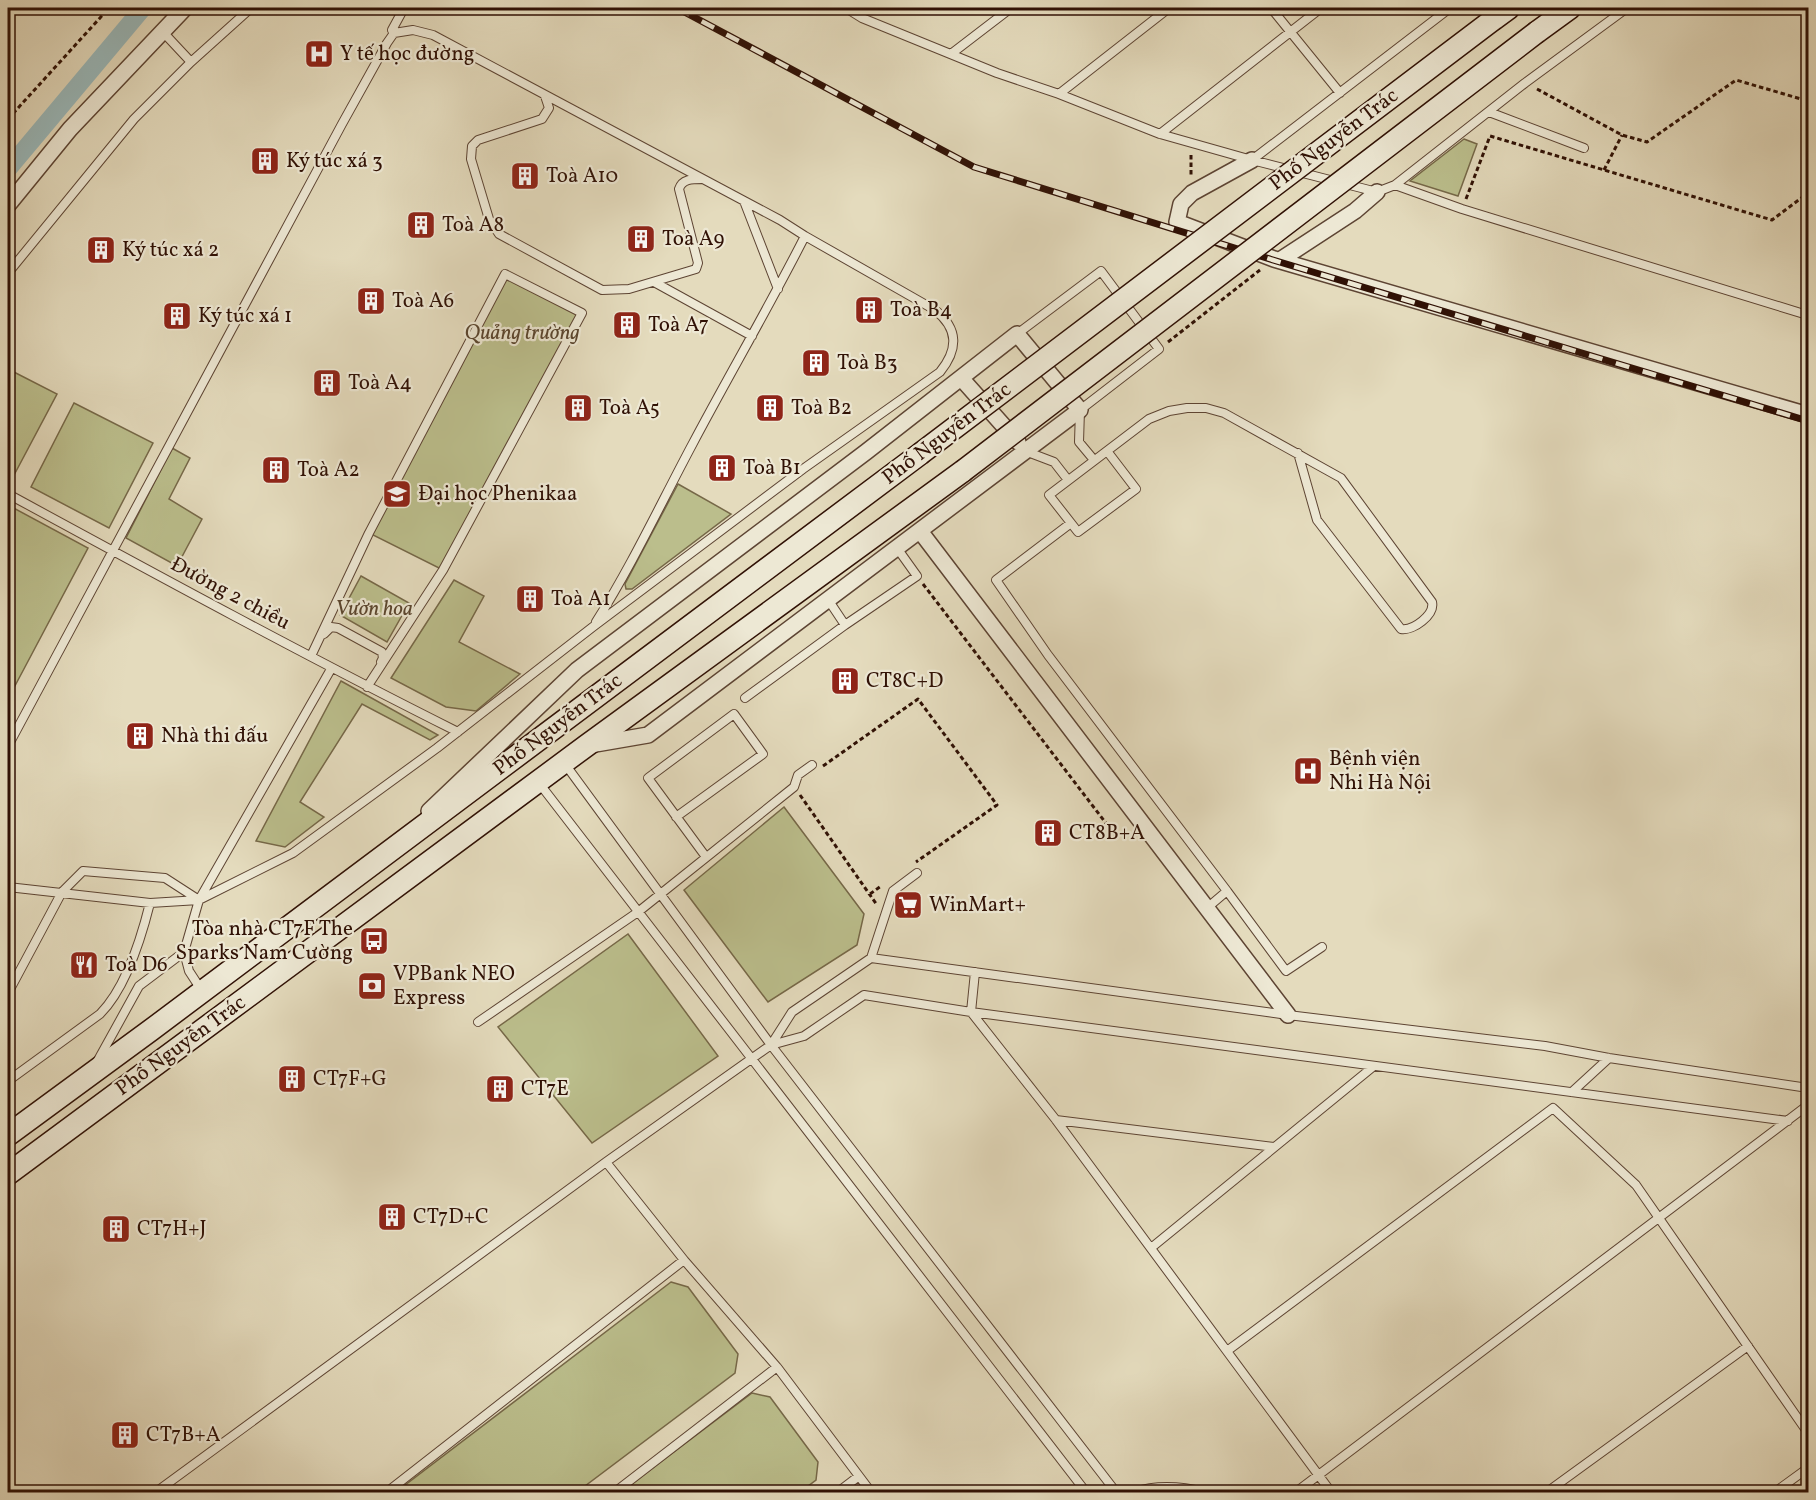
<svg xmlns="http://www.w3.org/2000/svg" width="1816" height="1500" font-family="Vollkorn,serif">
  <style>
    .green { fill: #bbbe8c; stroke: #766848; stroke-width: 1.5 }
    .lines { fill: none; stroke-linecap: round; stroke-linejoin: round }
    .canal { stroke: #9ab9bb; stroke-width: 18 }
    .lane-casing { stroke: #5d4433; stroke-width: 10 }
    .street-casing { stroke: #5d4433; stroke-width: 18 }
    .secondary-casing { stroke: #301105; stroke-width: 24 }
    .path { stroke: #301105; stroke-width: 3; stroke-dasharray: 4.5 3; stroke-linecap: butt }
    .lane { stroke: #ede8d4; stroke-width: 8 }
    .street { stroke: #ede8d4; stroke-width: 15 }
    .secondary { stroke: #ede8d4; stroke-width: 21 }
    .rail-casing { stroke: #301105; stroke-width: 7 }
    .rail { stroke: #ede8d4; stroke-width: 4.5; stroke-dasharray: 14; stroke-linecap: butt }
    .secondary-bridge-casing { stroke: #301105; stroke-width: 24; stroke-linecap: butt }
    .secondary-bridge { stroke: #ede8d4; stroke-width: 21 }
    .labels { text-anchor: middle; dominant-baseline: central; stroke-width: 4.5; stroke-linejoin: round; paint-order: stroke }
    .poi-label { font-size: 21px; fill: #301105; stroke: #ede8d4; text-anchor: start }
    .street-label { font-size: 21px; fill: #301105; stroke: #ede8d4 }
    .park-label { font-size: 21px; font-style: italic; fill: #5a452e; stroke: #ede8d4 }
  </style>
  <rect width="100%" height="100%" fill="#e4dbbd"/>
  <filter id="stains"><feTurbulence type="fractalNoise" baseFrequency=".00333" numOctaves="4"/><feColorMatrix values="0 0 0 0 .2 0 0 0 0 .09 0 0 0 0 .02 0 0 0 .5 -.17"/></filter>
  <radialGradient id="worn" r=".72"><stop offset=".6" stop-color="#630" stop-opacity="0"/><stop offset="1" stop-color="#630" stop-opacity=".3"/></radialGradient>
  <path class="green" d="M1464,139L1477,144L1458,196L1410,181Z
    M505,274L582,313L443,570L369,533Z
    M8,369L57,394L13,477L8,474Z
    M74,403L153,443L109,528L31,487Z
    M172,448L190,458L169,499L202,519L177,566L126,538Z
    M678,484L731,514L632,589H626L625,584Z
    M8,505L88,548L8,699Z
    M361,576L409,603L387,642L340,615Z
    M454,580L484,596L459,642L520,674L476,711L446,707L391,678Z
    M341,681L438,735L430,740L362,704L300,802L324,817L285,847L256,841Z
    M784,807L864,914L857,945L768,1002L684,890Z
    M628,934L718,1056L592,1143L498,1027Z
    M671,1282L688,1287L738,1354L735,1373L577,1492H396Z
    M752,1393L770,1397L818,1462L816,1480L800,1492H621Z"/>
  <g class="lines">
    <path class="canal" d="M8,169L143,8"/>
    <g class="lane-casing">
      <path id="lane" d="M846,8L862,18L997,73L1059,94L1160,134L1252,160L1450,8
        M1271,8L1340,93
        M162,31L191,62
        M397,32L392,30L404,8
        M951,54L1011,8
        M1059,94L1169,8
        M545,96L549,108L542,119L478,140L472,146L471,159L489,219L499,234L602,290L629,289L696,269L698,263L679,189C682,179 692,179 702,179
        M1489,112L1584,148
        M1160,134L1321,8
        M1252,160L1377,192L1395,185L1525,83L1627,8
        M1395,185L1462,209L1804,314L1808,311
        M744,201L778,289
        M8,273L134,119L191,62L251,8
        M654,282L752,336
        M1017,334L1101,271L1159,349L1080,410L1079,442L1094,460
        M1025,451L1054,462L1068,480
        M1107,451L1136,489L1078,532L1049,495L1149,419L1169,411L1187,408H1206L1224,413L1341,478L1432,602C1435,615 1413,631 1401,629L1317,520L1298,453
        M8,494C157,575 306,656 458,732
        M1071,523L996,580L1048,655L1227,891L1207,908
        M829,601L845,625
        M596,622C632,565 660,505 692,445C729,375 769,307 805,236
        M324,634L331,627L338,628L382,652L383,658L381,662
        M311,656L369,533L505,274L582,313L443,570L367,687
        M745,698L845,625L917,576L897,548
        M8,746L342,124L387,43L394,33L413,30L433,35L780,220L805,236L935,310C959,329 958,350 940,372L803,469L594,626L437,748L293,853L199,900L150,903L8,887
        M565,764L771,1045L1116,1492
        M539,783L1086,1492
        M676,817L763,754L734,714L648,778L706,857
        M1227,891L1286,971L1322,947
        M871,958L1288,1015L1545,1046L1609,1058L1808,1088
        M975,972L971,1012L1056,1120L1331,1492
        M202,991L189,971L184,952L199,900L331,669
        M8,993L62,892L83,871L165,878L199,900
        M478,1022L638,912L794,787L798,775L812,765
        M771,1045L804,1036L864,995L971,1012L1788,1121
        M97,1062L139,986L184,952
        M8,1081L100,1014C126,988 141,939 150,903
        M1572,1092L1609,1058
        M1056,1120L1274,1147
        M606,1162L684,1260
        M1151,1248L1374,1066
        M1227,1351L1553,1108L1636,1185L1808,1433
        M156,1492L606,1162L771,1045L792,1012L871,958L893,891L917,873
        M387,1492L684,1260L777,1367L871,1492
        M615,1492L777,1367
        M838,1492L859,1476
        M1134,1492C1158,1484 1181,1486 1205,1492
        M1296,1492L1808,1105
        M1547,1492L1748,1346
        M1775,1492L1808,1468"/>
    </g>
    <g class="street-casing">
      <path id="street" d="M1252,160L1192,193L1181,204L1177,222L1274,259L1808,415
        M8,205L70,129L185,8
        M1280,260L1355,211L1377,192
        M961,378L1018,442
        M920,531L1288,1015
        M429,811L577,670L866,452L1017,334L1080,410L648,735L590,745"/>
    </g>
    <g class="secondary-casing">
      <path id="secondary" d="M1494,19L1509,8
        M1537,32L1570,8
        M8,1135L151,1030L920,454
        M8,1174L586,746L963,471"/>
    </g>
    <path class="path" d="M1537,89L1622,135L1647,142L1736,80L1808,101
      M8,119L109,8
      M1191,155V176
      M1604,170L1622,135
      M1466,199L1490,136L1772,220L1808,193
      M1168,342L1260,270
      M923,584L1115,835
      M823,766L918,699L997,805L916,862
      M800,795L877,905
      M870,894L881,886"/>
    <use href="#lane" class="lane"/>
    <use href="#street" class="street"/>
    <use href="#secondary" class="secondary"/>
    <g class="rail-casing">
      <path id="rail" d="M677,8L974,167L1273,260L1808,421"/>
    </g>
    <use href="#rail" class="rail"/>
    <g class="secondary-bridge-casing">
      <path id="secondary-bridge" d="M920,454L1494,19
        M963,471L1537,32"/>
    </g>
    <use href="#secondary-bridge" class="secondary-bridge"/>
  </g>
  <defs>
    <g id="hospital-square" transform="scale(1.5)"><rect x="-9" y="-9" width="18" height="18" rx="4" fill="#8f2418" stroke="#ede8d4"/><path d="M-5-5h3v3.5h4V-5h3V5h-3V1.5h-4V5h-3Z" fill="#fff"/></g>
    <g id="building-square" transform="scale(1.5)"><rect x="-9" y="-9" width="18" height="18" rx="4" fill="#8f2418" stroke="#ede8d4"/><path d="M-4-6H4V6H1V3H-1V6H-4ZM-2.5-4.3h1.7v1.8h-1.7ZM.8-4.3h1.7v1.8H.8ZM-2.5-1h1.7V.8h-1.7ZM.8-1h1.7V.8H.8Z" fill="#fff"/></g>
    <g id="university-square" transform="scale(1.5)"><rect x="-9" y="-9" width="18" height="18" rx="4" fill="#8f2418" stroke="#ede8d4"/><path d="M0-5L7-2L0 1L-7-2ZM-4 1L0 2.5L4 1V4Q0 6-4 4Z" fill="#fff"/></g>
    <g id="supermarket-square" transform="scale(1.5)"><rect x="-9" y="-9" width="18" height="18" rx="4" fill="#8f2418" stroke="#ede8d4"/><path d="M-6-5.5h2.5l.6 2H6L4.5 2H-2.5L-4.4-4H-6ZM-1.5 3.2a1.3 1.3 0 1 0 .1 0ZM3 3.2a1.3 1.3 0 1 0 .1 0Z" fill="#fff"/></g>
    <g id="bus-square" transform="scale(1.5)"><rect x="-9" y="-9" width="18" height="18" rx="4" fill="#8f2418" stroke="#ede8d4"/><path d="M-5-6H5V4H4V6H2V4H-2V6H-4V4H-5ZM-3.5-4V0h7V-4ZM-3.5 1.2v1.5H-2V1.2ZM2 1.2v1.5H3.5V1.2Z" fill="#fff"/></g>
    <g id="restaurant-square" transform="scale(1.5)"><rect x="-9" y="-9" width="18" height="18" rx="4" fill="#8f2418" stroke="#ede8d4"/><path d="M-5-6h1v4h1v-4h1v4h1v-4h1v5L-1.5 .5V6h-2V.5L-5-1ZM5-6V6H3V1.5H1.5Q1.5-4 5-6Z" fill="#fff"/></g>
    <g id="bank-square" transform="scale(1.5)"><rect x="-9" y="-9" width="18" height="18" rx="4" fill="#8f2418" stroke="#ede8d4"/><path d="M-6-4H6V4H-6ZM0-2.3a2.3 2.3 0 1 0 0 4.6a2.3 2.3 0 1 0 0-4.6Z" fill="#fff"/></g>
  </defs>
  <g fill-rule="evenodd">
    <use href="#hospital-square" x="319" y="54"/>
    <use href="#building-square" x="265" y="161"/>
    <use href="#building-square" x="525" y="176"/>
    <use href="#building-square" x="421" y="225"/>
    <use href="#building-square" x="641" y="239"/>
    <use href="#building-square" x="101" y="250"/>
    <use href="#building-square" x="371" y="301"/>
    <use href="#building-square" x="869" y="310"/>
    <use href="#building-square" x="177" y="316"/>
    <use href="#building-square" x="627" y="325"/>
    <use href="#building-square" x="816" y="363"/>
    <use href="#building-square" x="327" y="383"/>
    <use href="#building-square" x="578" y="408"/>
    <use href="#building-square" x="770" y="408"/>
    <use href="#building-square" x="722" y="468"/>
    <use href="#building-square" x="276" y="470"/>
    <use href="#university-square" x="397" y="494"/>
    <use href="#building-square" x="530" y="599"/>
    <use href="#building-square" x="845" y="681"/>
    <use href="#building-square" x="140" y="736"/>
    <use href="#hospital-square" x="1308" y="771"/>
    <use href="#building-square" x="1048" y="833"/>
    <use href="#supermarket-square" x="908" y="905"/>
    <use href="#bus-square" x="374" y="941"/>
    <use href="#restaurant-square" x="84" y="965"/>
    <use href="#bank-square" x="372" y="986"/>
    <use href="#building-square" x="292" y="1079"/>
    <use href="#building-square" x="500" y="1089"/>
    <use href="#building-square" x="392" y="1217"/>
    <use href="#building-square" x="116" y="1229"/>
    <use href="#building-square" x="125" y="1435"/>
  </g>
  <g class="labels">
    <g class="poi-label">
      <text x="340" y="54">Y tế học đường</text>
      <text x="286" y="161">Ký túc xá 3</text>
      <text x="546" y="176">Toà A10</text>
      <text x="442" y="225">Toà A8</text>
      <text x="662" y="239">Toà A9</text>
      <text x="122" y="250">Ký túc xá 2</text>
      <text x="392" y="301">Toà A6</text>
      <text x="890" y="310">Toà B4</text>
      <text x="198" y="316">Ký túc xá 1</text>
      <text x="648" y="325">Toà A7</text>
      <text x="837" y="363">Toà B3</text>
      <text x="348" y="383">Toà A4</text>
      <text x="599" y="408">Toà A5</text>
      <text x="791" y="408">Toà B2</text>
      <text x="743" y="468">Toà B1</text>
      <text x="297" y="470">Toà A2</text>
      <text x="418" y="494">Đại học Phenikaa</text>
      <text x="551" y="599">Toà A1</text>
      <text x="866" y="681">CT8C+D</text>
      <text x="161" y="736">Nhà thi đấu</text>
      <text x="1329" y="759">Bệnh viện<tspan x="1329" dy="24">Nhi Hà Nội</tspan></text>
      <text x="1069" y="833">CT8B+A</text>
      <text x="929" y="905">WinMart+</text>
      <text x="353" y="929" text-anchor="end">Tòa nhà CT7F The<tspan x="353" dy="24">Sparks Nam Cường</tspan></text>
      <text x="105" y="965">Toà D6</text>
      <text x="393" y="974">VPBank NEO<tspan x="393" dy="24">Express</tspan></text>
      <text x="313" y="1079">CT7F+G</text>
      <text x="521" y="1089">CT7E</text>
      <text x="413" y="1217">CT7D+C</text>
      <text x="137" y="1229">CT7H+J</text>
      <text x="146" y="1435">CT7B+A</text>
    </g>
    <g class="street-label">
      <text transform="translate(1334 140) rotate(-37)">Phố Nguyễn Trác</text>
      <text transform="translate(947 434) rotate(-37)">Phố Nguyễn Trác</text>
      <text transform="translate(230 594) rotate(28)">Đường 2 chiều</text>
      <text transform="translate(558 725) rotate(-37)">Phố Nguyễn Trác</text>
      <text transform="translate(181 1046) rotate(-36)">Phố Nguyễn Trác</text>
    </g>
    <g class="park-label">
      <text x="522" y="333">Quảng trường</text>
      <text x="374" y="609">Vườn hoa</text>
    </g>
  </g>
  <rect width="1816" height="1500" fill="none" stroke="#e4dbbd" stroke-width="30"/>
  <rect x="9" y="9" width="1798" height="1482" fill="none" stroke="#301105" stroke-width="3"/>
  <rect x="15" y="15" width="1786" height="1470" fill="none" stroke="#301105" stroke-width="1.5"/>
  <rect width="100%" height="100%" filter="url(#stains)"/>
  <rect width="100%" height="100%" fill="url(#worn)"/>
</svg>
